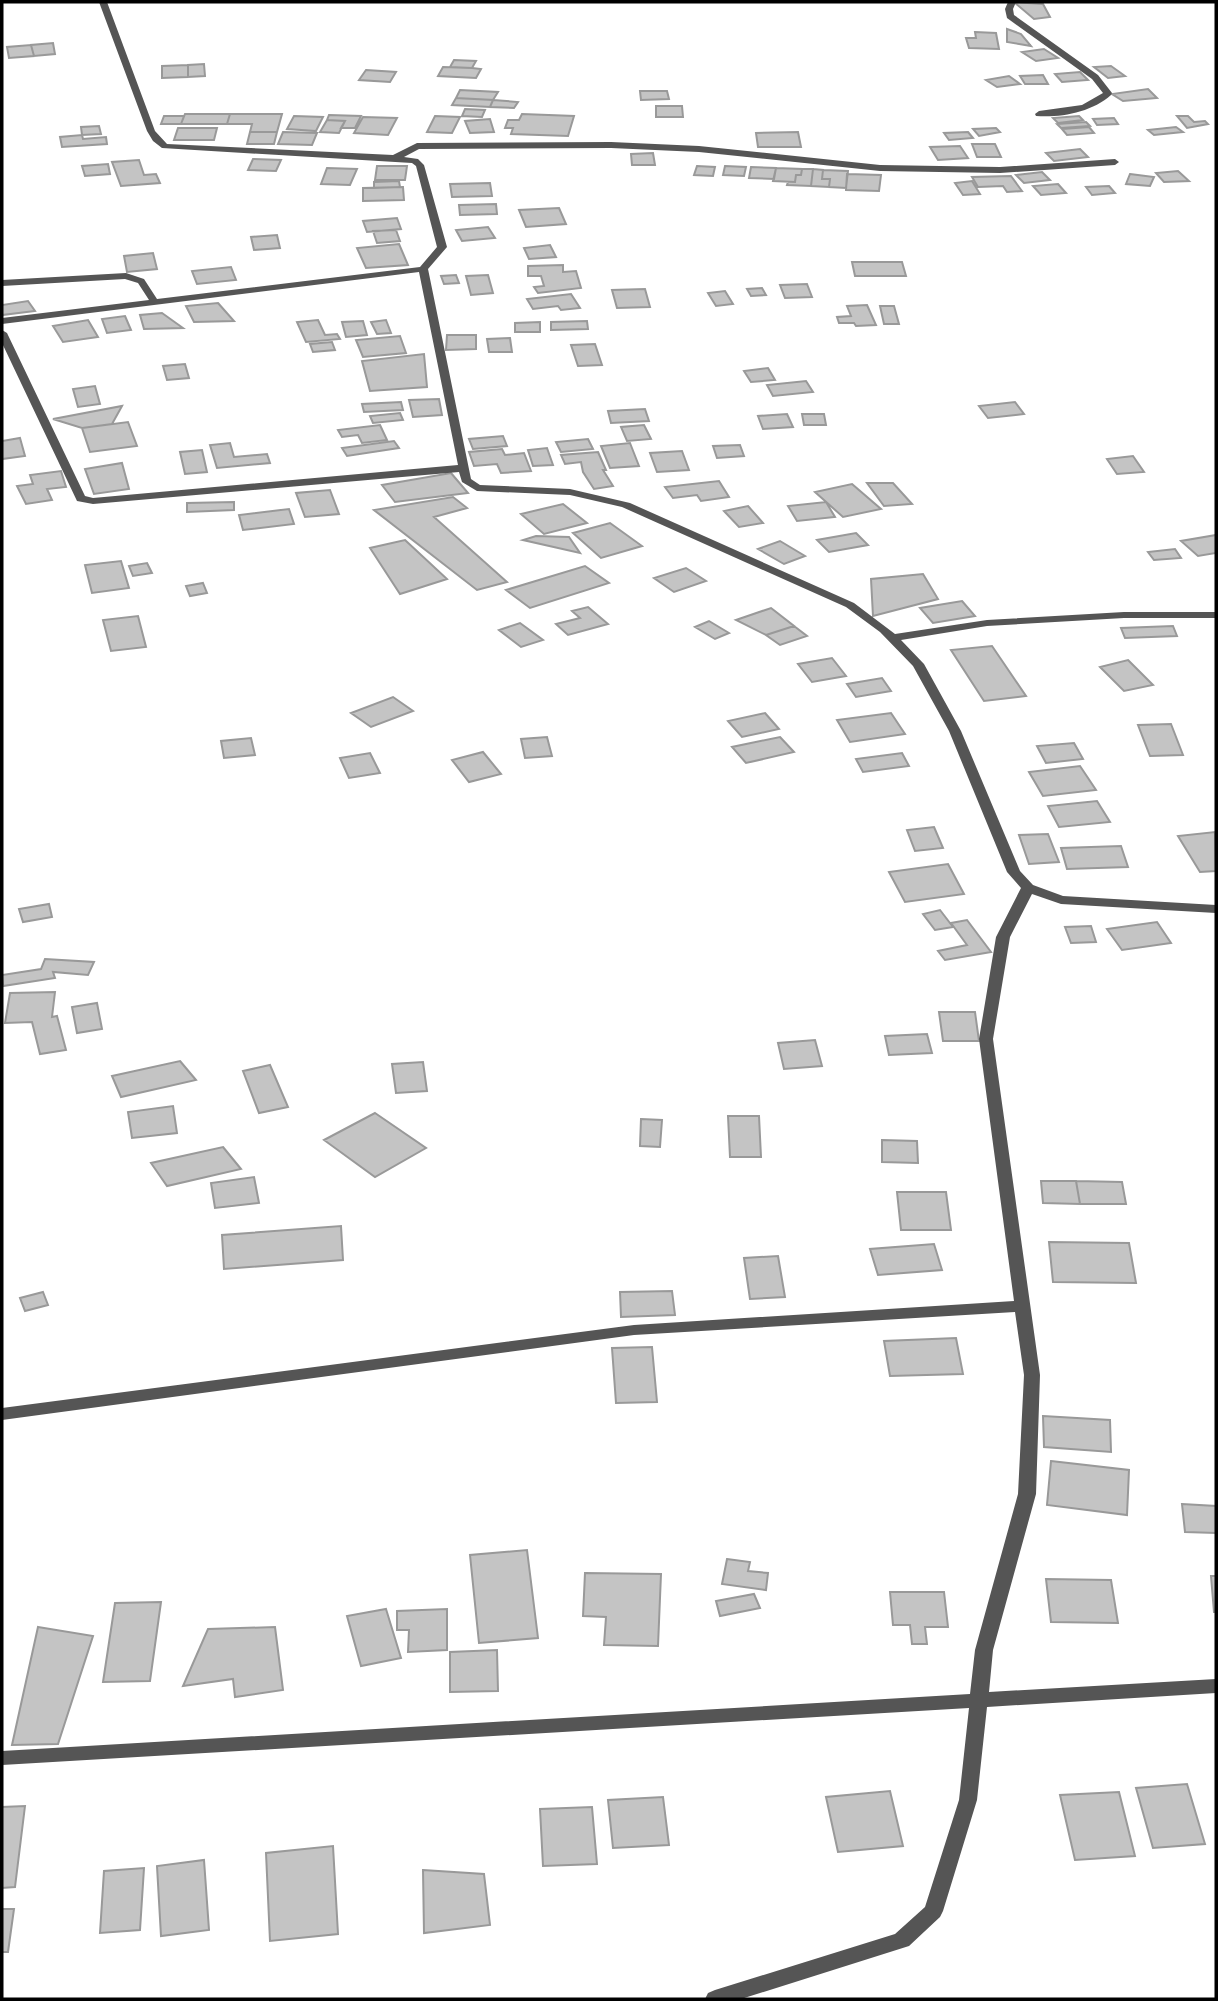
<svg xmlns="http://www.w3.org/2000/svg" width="1218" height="2001" font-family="'Noto Sans',sans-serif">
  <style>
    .building { fill: #c4c4c4; stroke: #999; stroke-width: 2 }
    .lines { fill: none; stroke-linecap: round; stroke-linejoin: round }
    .street { fill: #555; fill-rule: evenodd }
  </style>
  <rect width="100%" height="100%" fill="#fff"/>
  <path class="building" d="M1014,2L1043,4L1050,17L1034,19Z
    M1007,29L1021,34L1031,46L1007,42Z
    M975,32L996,33L999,49L969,48L966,38H976Z
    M53,43L55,54L34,56L31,45Z
    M31,45L34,56L9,58L7,47Z
    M1044,49L1058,58L1036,61L1022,52Z
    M454,60L476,61L472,68L450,67Z
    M204,64L205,76L188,77V65Z
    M188,65V77L162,78V66Z
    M1111,66L1125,76L1108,78L1094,67Z
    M443,67L472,68L481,69L476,78L438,76Z
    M366,70L396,72L390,82L359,80Z
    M1080,72L1088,80L1062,82L1055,74Z
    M1043,75L1048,84H1025L1020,76Z
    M1009,76L1020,84L997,87L986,80Z
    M1148,89L1157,98L1123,101L1112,94Z
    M460,90L498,92L493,100L456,98Z
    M640,91H667L669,99L641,100Z
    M456,98L493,100L490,107L452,105Z
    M493,100L518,102L514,108L490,107Z
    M656,106H682L683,117H656Z
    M465,109L485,110L482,117L462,116Z
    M185,114H230L227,124H181Z
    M230,114H282L277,132H250L252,124H227Z
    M522,114L574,116L568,136L511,134L513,128H505L508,120H519Z
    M329,115L361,116L355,128H341L345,121L327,120Z
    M164,116H184L181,124H161Z
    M294,116L323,117L316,131L287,129Z
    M435,116L460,117L452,133L427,132Z
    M1079,116L1083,120L1058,123L1053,118Z
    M1177,116H1188L1194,122L1205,121L1208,124L1187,128Z
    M363,117L397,118L388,135L354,133Z
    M1114,118L1118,124L1097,125L1093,119Z
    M490,119L494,132L470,133L465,121Z
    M327,120L345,121L339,133L320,132Z
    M1086,122L1090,126L1061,128L1057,124Z
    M99,126L101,134L82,135L81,127Z
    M1089,127L1094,133L1067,135L1062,129Z
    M1176,127L1183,132L1154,135L1148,130Z
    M178,128H217L214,140H174Z
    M996,128L1000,132L979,136L973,129Z
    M250,132H277L274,144H247Z
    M283,132L317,133L312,145L278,144Z
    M798,132L801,147H758L756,133Z
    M968,132L973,138L949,140L944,133Z
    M82,135L83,139L106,137L107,144L62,147L60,137Z
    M972,144H995L1001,157H977Z
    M960,146L968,158L938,160L930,147Z
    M1080,149L1088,157L1054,161L1046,153Z
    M653,153L655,165H632L631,154Z
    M253,159L281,160L276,171L248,170Z
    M139,160L144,175L156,174L160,183L121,186L112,162Z
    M108,164L110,174L85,176L82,166Z
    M377,166H407L405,180H375Z
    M697,166L715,167L713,176L694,175Z
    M725,166L746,167L744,176L723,175Z
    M751,167L776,168L774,179L749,178Z
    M327,168L357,169L350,185L321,184Z
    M776,168L802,169L801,175H796L795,182L773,181Z
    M802,169H813L811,186L787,185L788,182H795L796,175H801Z
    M813,169L823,170L822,179H830L829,187L811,186Z
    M823,170L848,171L846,188L829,187L830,179H822Z
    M1178,171L1189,181L1164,182L1156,173Z
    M1042,172L1050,180L1024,183L1016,175Z
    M847,174L881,175L879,191L846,190Z
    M1130,174L1154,177L1150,186L1126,184Z
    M1011,176L1022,191L1007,192L1003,186L978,187L972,177Z
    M399,181L400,187L374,188V182Z
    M972,181L980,194L963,195L955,183Z
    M490,183L492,196L452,197L450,184Z
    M1058,184L1066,193L1041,195L1033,186Z
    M1109,186L1115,193L1092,195L1086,187Z
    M403,187L404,200L363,201V188Z
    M496,204L497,214L460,215L459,205Z
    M559,208L566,224L526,227L519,210Z
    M397,218L401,229L367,232L363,221Z
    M488,227L495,238L462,241L456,230Z
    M396,230L400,241L377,243L373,231Z
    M277,235L280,248L254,250L251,237Z
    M399,244L408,265L366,268L357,248Z
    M550,245L556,257L529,259L524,248Z
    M153,253L157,269L127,272L124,256Z
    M852,262H902L906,276H855Z
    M563,265V272L576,271L581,288L538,293L534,287L544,286L541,276H528V266Z
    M231,267L236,280L197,284L192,271Z
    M456,275L459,283L444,284L441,276Z
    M488,275L493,293L471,295L466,276Z
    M807,284L812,297L785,298L780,285Z
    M762,288L766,295L751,296L747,289Z
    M645,289L650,307L617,308L612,290Z
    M725,291L733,304L716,306L708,293Z
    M571,294L580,308L561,310L558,306L533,309L527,299Z
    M28,301L35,311L2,315V305Z
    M218,303L234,321L194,322L186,306Z
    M867,305L876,325L856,326L854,323H839L837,317L851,316L847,306Z
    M880,306H894L899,324H884Z
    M162,313L183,328L144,329L140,315Z
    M125,316L131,330L107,333L102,319Z
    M88,320L98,337L63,342L53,326Z
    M318,320L325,335L337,334L340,339L306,342L297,322Z
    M386,320L391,333L377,334L371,322Z
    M363,321L367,335L346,337L342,322Z
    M587,321L588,329L551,330V322Z
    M540,322V332H515V323Z
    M447,335H476V349L446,350Z
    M400,336L406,353L363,357L356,340Z
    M510,338L512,352H489L487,339Z
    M332,342L335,350L313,352L310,344Z
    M595,344L602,365L578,366L571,345Z
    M424,354L427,387L370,391L362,361Z
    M185,364L189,378L167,380L163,366Z
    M768,368L775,380L751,382L744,371Z
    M806,381L813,392L773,396L767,385Z
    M95,386L100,404L78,407L73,389Z
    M439,399L442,415L413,417L409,400Z
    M401,402L403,410L364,412L362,404Z
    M1015,402L1024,414L988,418L979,406Z
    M122,406L112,424L82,428L53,419Z
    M645,409L649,421L611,423L608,411Z
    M400,413L403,420L373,423L370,416Z
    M787,414L793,427L763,429L758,416Z
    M802,414H824L826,425H804Z
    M128,422L137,446L90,452L82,428Z
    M380,425L387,440L362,443L358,435L342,437L338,430Z
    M644,425L651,439L627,441L621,427Z
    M503,436L507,446L473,449L469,439Z
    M20,438L25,456L2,459V441Z
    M588,439L593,449L561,452L556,442Z
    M394,441L399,448L347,456L342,448Z
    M230,443L234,457L267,454L270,463L217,468L210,445Z
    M630,443L639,466L610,468L601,446Z
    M740,445L744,456L717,458L713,446Z
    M547,448L553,465L533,466L528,450Z
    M502,449L505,455L524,453L531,471L501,473L497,464L474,466L469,452Z
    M202,450L207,472L185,474L180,452Z
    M682,451L689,470L657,472L650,453Z
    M598,452L606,470H603L613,486L594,489L583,472L581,462L565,464L561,455Z
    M1133,456L1144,472L1117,474L1107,459Z
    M122,463L129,489L94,494L85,469Z
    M61,471L66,487L47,489L52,500L26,504L17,486L33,484L30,475Z
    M451,473L468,493L395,502L382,485Z
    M719,481L729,497L701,501L697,495L673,498L665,487Z
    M867,483H893L912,504L884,506Z
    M852,484L881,509L843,517L815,492Z
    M330,490L339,514L305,517L296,493Z
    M453,497L467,508L434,517L507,582L477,590L374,510Z
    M234,502V510L187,512V503Z
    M826,502L835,517L797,521L788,506Z
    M563,504L587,523L544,534L521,514Z
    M748,506L763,523L739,527L724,511Z
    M289,509L294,524L243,530L239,515Z
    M610,523L642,546L601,558L573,533Z
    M856,533L868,545L829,552L817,540Z
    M1216,535V553L1198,556L1181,541Z
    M536,536L569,537L580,553L523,540Z
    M405,540L447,579L400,594L370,548Z
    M780,541L805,556L784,564L758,549Z
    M1175,549L1181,558L1154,560L1148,552Z
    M121,561L129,588L92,593L85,565Z
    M147,563L152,573L133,576L129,566Z
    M585,566L609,583L530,608L506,590Z
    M686,568L706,581L674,592L654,578Z
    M923,574L938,599L873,616L871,579Z
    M203,583L207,593L190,596L186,586Z
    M962,601L975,616L933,623L920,608Z
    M588,607L608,624L568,635L556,624L580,618L572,611Z
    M771,608L794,626L766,635L736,620Z
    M138,616L146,647L111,651L103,620Z
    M709,621L729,633L715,639L695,627Z
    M520,623L543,640L521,647L499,630Z
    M794,626L807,636L780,645L766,635Z
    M1173,626L1177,636L1125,638L1121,628Z
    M992,646L1026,696L984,701L951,650Z
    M832,658L846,676L812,682L798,664Z
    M1128,660L1153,685L1124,691L1100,667Z
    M882,678L891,691L856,697L847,684Z
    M393,697L413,711L371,727L351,713Z
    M765,713L779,729L742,737L728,721Z
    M891,713L905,734L850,742L837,720Z
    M1171,724L1183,755L1150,756L1138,725Z
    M547,737L552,756L525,758L521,739Z
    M780,737L794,752L746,763L732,747Z
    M251,738L255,755L224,758L221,741Z
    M1074,743L1083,759L1046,763L1037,746Z
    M483,752L501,774L469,782L452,760Z
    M370,753L380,773L349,778L340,758Z
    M902,753L909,766L863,772L856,759Z
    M1080,766L1096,790L1043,796L1029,772Z
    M1097,801L1110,822L1059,827L1048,806Z
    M934,827L943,848L915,851L907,830Z
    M1215,832L1216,871L1200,872L1178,836Z
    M1048,834L1059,862L1029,864L1019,835Z
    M1121,846L1128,867L1067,869L1061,848Z
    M948,864L964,894L905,902L889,872Z
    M49,904L52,917L23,922L19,909Z
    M940,910L953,927L935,930L923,914Z
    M967,920L991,952L945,960L938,951L967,945L951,923Z
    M1157,922L1171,943L1122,950L1107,929Z
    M1091,926L1096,942L1071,943L1065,927Z
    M45,959L94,962L88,975L53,972L55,978L3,986L2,975L41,969Z
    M55,992L52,1017L57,1016L66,1050L40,1054L32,1022L5,1023L10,993Z
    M97,1003L102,1029L77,1033L72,1007Z
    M939,1012H975L979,1041H943Z
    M927,1034L932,1053L889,1055L885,1036Z
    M815,1040L822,1066L784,1069L778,1043Z
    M180,1061L196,1080L121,1097L112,1076Z
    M423,1062L427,1091L396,1093L392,1064Z
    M270,1065L288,1107L259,1113L243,1071Z
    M173,1106L177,1133L132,1138L128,1112Z
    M375,1113L426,1148L375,1177L324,1140Z
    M728,1116H759L761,1157H730Z
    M641,1119L662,1120L660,1147L640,1146Z
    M882,1140L917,1141L918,1163L882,1162Z
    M223,1147L241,1169L167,1186L151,1163Z
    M254,1177L259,1203L215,1208L211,1183Z
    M1041,1181H1076L1080,1204L1043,1203Z
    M1076,1181L1122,1182L1126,1204H1080Z
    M897,1192H946L951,1230H901Z
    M341,1226L343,1260L224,1269L222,1235Z
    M1049,1242L1129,1243L1136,1283L1053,1282Z
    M934,1244L942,1270L878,1275L870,1249Z
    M778,1256L785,1297L750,1299L744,1258Z
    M672,1291L675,1315L621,1317L620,1292Z
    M43,1292L48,1305L25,1311L20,1298Z
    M956,1338L963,1374L890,1376L884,1341Z
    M652,1347L657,1402L616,1403L612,1348Z
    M1043,1416L1110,1420L1111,1452L1044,1447Z
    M1051,1461L1129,1470L1127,1515L1047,1505Z
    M1182,1504L1216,1506V1533L1185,1532Z
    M527,1550L538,1638L479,1643L470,1555Z
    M727,1559L750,1562L748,1571L768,1573L766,1590L722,1584Z
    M585,1573L661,1574L658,1646L604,1645L606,1617L583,1616Z
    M1211,1576H1216V1612H1214Z
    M1046,1579L1111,1580L1118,1623L1051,1622Z
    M890,1592H944L948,1627H925L927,1644H912L910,1625H893Z
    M754,1594L760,1608L720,1616L716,1601Z
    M161,1602L150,1681L103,1682L115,1603Z
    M386,1609L401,1658L361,1666L347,1616Z
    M447,1609V1650L408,1652L409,1630H397V1611Z
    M38,1627L93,1636L58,1744L12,1745Z
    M275,1627L283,1690L235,1697L233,1679L183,1686L208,1629Z
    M497,1650L498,1691L450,1692V1652Z
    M1187,1784L1205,1844L1153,1848L1136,1788Z
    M890,1791L903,1846L838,1852L826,1797Z
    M1119,1792L1135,1856L1075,1860L1060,1795Z
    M663,1797L669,1845L613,1848L608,1800Z
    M25,1806L15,1887L2,1888V1807Z
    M592,1807L597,1864L543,1866L540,1809Z
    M333,1846L338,1934L270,1941L266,1853Z
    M204,1860L209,1930L161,1936L157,1866Z
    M144,1868L140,1930L100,1933L104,1871Z
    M423,1870L484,1874L490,1925L424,1933Z
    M2,1909H14L8,1952H2Z"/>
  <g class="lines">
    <path class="street" d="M99,2H107L155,131L167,144L393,155L417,143L611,142L699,146L880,165L1000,167L1115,159L1119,162L1115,165L1000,173L880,171L699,152L611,148L419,149L404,157L418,159L424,165L447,247L428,269L471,479L480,485L570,489L630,503L854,603L895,634L987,620L1124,612H1216V618H1124L987,626L901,640L924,664L961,731L1020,871L1033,885L1063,896L1216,905V913L1061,904L1032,894L1010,937L993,1039L1040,1375L1036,1494L993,1650L989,1692L1216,1679V1693L987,1707L977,1800L943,1911L940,1917L909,1946L741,1999H705L708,1993L715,1990L895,1934L925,1907L959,1800L969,1708L2,1765V1751L970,1694L975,1650L1018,1494L1024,1375L1015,1312L634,1335L2,1420V1408L634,1325L1014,1301L979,1039L996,937L1021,888L1007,872L949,731L913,666L880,632L846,607L622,507L570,495L477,491L462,482L459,472L93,504L77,501L2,343V330L7,333L85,496L93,498L458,465L419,272L2,324V318L149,300L138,283L125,279L2,286V280L126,273L144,279L157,299L420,267L437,247L416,166L412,163L162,148L153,141L147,131Z
      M1008,2H1016L1013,9L1014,15L1098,75L1112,93L1111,95C1092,112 1061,118 1036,116L1035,114L1039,111L1082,105L1103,93L1092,79L1007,18L1005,9Z"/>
  </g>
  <rect width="1218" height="2001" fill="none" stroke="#000000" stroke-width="7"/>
</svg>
